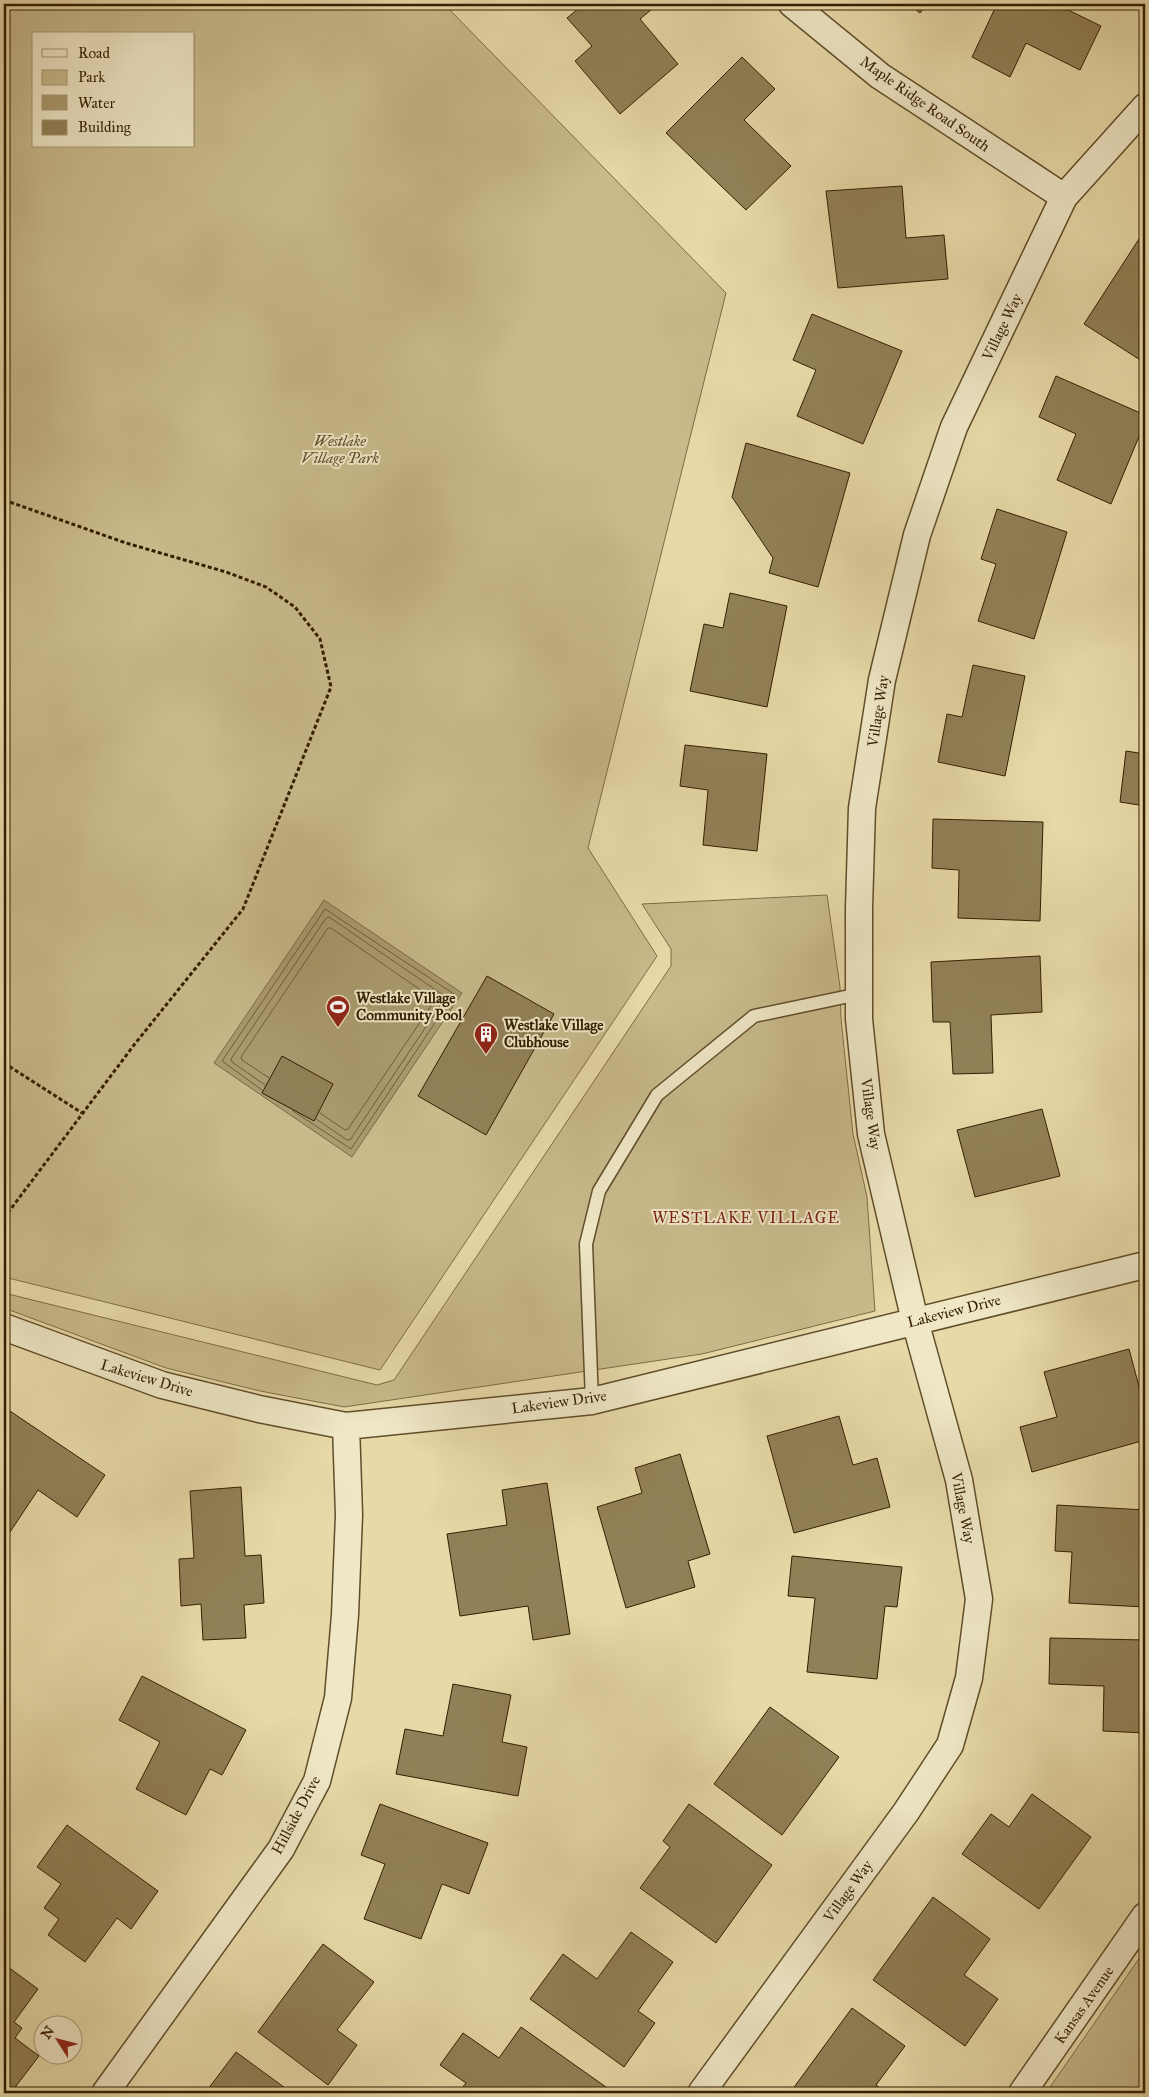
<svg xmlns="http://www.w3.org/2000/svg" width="1149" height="2097" font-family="'IM FELL Great Primer',serif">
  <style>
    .green { fill: #c8ba8b; stroke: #7e6c46; fill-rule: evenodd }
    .water { fill: #aa9a6f; stroke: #7a6843 }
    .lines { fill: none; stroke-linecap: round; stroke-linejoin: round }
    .shore { stroke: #6e5c38; stroke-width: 1 }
    .building { fill: #918057; stroke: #331e00 }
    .lane-casing { stroke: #604d2a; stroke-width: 15 }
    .street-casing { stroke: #604d2a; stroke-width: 29 }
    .path { stroke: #331e00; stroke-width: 3; stroke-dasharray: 4 2.5; stroke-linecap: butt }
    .lane { stroke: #efe7c6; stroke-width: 12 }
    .street { stroke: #efe7c6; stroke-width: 26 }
    .labels { text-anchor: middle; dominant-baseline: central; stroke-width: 4; stroke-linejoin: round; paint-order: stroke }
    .street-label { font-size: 15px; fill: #331e00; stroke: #efe7c6 }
    .park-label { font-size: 15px; font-style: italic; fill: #604d2a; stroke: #efe7c6 }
    .poi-label { font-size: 15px; font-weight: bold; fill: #331e00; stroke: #efe7c6; text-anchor: start }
    .neighbourhood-label { font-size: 16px; letter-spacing: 1px; fill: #7a1f14; stroke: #efe7c6 }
  </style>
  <rect width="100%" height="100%" fill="#e7daa8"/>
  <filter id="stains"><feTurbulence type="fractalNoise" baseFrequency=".004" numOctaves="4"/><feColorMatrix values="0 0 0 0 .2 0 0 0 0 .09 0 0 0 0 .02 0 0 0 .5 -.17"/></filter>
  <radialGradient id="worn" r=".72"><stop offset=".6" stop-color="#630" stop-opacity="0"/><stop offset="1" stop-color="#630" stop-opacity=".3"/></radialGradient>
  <path class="green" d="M4,4H444L726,293L588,848L657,956L380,1370L4,1277ZM34,34H194V146H34Z
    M827,895L840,987L841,1019L853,1134L867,1197L875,1311L702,1354L344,1407L260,1391L166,1368L4,1308V1293L377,1385L394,1380L671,966V949L642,904Z
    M1145,1950V2093H1046Z"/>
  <path class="water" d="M324,900L462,993L352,1157L214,1063Z"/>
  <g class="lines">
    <path class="shore" d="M269,1078L242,1060L241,1057L328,928H331L435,1000L348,1129L345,1130L320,1113
      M265,1085L232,1062L231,1059L326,918L329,917L446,997L350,1140H347L316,1119
      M262,1090L222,1061L325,909L454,994L351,1149L293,1111"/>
  </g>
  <path class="building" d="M584,4H658L640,19L678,64L620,114L575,61L592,46L567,18Z
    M909,4H927L920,13Z
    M997,4H1056L1101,26L1080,70L1026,43L1010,77L972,57Z
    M742,57L775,89L744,120L791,166L746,210L666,133Z
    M902,186L906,238L944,235L948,279L838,288L826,191Z
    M1139,239L1145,243V363L1084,324Z
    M812,314L902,351L863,444L797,416L816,370L793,360Z
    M1056,376L1145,415V422L1111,504L1057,480L1076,434L1039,417Z
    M746,443L850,473L818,587L769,573L773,558L732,497Z
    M997,509L1067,532L1034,639L978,621L996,564L981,559Z
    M730,593L787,606L767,707L690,691L704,624L723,628Z
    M973,665L1025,676L1005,776L938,762L947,714L962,717Z
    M685,745L767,754L757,851L703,845L708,790L680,786Z
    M1126,751L1145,754V806L1120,802Z
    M933,819L1043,822L1040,921L958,918L959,870L932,868Z
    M1040,956L1042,1012L991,1015L993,1073L953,1074L950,1022H933L931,962Z
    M487,976L554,1014L486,1135L418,1096Z
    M282,1056L333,1084L314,1121L262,1093Z
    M1042,1109L1060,1176L975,1197L957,1130Z
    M1129,1349L1145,1409V1440L1032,1472L1020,1427L1057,1417L1044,1372Z
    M4,1407L105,1475L77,1517L38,1490L10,1532L4,1528Z
    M839,1416L853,1465L877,1458L890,1507L794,1533L767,1436Z
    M680,1454L710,1554L688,1561L695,1587L626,1608L597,1507L642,1493L635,1468Z
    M547,1483L570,1634L533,1640L528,1606L460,1616L447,1534L507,1525L502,1490Z
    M241,1487L245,1556L261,1555L264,1603L244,1605L246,1638L203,1640L201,1604L181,1606L179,1559L194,1558L190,1491Z
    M1057,1505L1145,1510V1607L1069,1603L1072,1552L1055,1551Z
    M792,1556L902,1567L897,1607L885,1606L877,1679L807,1672L815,1598L788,1596Z
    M1050,1638L1145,1640V1733L1103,1731L1104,1686L1049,1684Z
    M142,1676L246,1730L222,1775L210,1769L186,1815L136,1789L160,1742L119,1720Z
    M453,1684L511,1695L502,1742L527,1747L518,1796L396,1774L405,1729L443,1736Z
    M770,1707L839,1757L782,1835L714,1784Z
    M1032,1794L1091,1837L1039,1909L962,1854L991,1814L1009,1827Z
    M380,1804L488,1843L469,1894L442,1884L421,1939L364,1919L385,1864L361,1855Z
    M689,1804L772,1865L716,1943L640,1888L670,1847L663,1841Z
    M67,1825L158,1891L131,1929L117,1918L85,1962L48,1935L59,1919L44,1908L61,1884L37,1867Z
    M933,1897L990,1939L964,1975L998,1999L965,2046L873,1980Z
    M631,1932L673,1962L638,2011L655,2023L624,2067L530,1999L563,1954L597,1979Z
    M323,1944L374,1982L337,2030L357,2045L328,2085L258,2032Z
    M4,1964L38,1989L14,2022L22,2028L15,2038L39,2056L13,2090L4,2083Z
    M852,2008L905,2046L876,2085L887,2093H797L792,2090Z
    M521,2027L606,2087L601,2093H458L466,2083L440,2065L463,2033L499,2058Z
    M236,2052L292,2093H205Z"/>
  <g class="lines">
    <g class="lane-casing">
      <path id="lane" d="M592,1401L586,1244L599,1191L657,1095L754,1016L859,994"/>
    </g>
    <g class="street-casing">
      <path id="street" d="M792,4L880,76L1064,197
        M4,1327L162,1385L259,1409L346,1426L592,1401L1145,1265
        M105,2093L281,1849L317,1781L338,1698L345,1615L349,1515L346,1426
        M701,2093L906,1812L950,1745L969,1678L979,1599L959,1480L915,1321L871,1134L859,1019V908L862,808L882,680L917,535L954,427L1064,197L1145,107
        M1022,2093L1145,1916"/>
    </g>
    <path class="path" d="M4,500L126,543L226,572L266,587L295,607L320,639L331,687L243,909L134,1045L4,1218
      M4,1063L82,1113"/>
    <use href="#lane" class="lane"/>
    <use href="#street" class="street"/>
  </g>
  <defs>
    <g id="stadium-pin" transform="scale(1.25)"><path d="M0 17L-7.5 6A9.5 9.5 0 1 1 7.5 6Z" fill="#8f2418" stroke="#efe7c6"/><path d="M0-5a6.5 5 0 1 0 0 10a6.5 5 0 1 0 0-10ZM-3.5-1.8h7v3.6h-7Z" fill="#fff"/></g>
    <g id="building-pin" transform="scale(1.25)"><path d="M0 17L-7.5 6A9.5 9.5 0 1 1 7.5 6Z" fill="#8f2418" stroke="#efe7c6"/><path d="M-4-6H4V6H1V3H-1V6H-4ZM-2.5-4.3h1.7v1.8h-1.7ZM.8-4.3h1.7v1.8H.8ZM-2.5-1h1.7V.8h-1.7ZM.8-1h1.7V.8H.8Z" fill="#fff"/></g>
  </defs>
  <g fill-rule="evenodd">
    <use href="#stadium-pin" x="338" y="1007"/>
    <use href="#building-pin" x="486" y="1034"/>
  </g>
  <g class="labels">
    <g class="street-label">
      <text transform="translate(925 104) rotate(35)">Maple Ridge Road South</text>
      <text transform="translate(1002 327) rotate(-64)">Village Way</text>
      <text transform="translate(878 711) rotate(-81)">Village Way</text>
      <text transform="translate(871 1114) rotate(82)">Village Way</text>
      <text transform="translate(954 1311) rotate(-14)">Lakeview Drive</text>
      <text transform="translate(147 1378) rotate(17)">Lakeview Drive</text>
      <text transform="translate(559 1402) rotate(-8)">Lakeview Drive</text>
      <text transform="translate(963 1508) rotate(79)">Village Way</text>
      <text transform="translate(296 1815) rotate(-62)">Hillside Drive</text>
      <text transform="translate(848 1891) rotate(-54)">Village Way</text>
      <text transform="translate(1084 2005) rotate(-55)">Kansas Avenue</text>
    </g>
    <g class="park-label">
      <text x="340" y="441">Westlake<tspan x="340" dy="17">Village Park</tspan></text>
    </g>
    <g class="poi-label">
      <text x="356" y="998">Westlake Village<tspan x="356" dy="17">Community Pool</tspan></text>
      <text x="504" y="1025">Westlake Village<tspan x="504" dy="17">Clubhouse</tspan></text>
    </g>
    <g class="neighbourhood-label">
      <text x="746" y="1217">WESTLAKE VILLAGE</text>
    </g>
  </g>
  <rect width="1149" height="2097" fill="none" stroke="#e7daa8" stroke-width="20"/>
  <rect x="5" y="5" width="1139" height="2087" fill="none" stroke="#331e00" stroke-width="2.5"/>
  <rect x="10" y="10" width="1129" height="2077" fill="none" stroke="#331e00"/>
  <rect x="32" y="32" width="162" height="115" fill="#efe7c6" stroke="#a49777"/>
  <rect x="42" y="49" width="25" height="8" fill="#efe7c6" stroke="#a49777"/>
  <text x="78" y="58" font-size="15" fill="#331e00">Road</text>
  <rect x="42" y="70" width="25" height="15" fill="#c8ba8b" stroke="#a49777"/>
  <text x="78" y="82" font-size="15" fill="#331e00">Park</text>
  <rect x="42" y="95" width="25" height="15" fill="#aa9a6f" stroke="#a49777"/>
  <text x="78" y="108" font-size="15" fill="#331e00">Water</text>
  <rect x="42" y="120" width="25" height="15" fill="#918057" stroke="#a49777"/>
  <text x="78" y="132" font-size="15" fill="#331e00">Building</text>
  <g transform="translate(58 2040) rotate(306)"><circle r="24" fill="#efe7c6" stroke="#a49777"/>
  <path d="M0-4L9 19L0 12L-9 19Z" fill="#8f2418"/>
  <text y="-8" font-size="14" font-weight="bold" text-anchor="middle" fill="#331e00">N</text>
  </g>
  <rect width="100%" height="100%" filter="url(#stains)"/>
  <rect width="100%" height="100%" fill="url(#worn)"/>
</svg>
